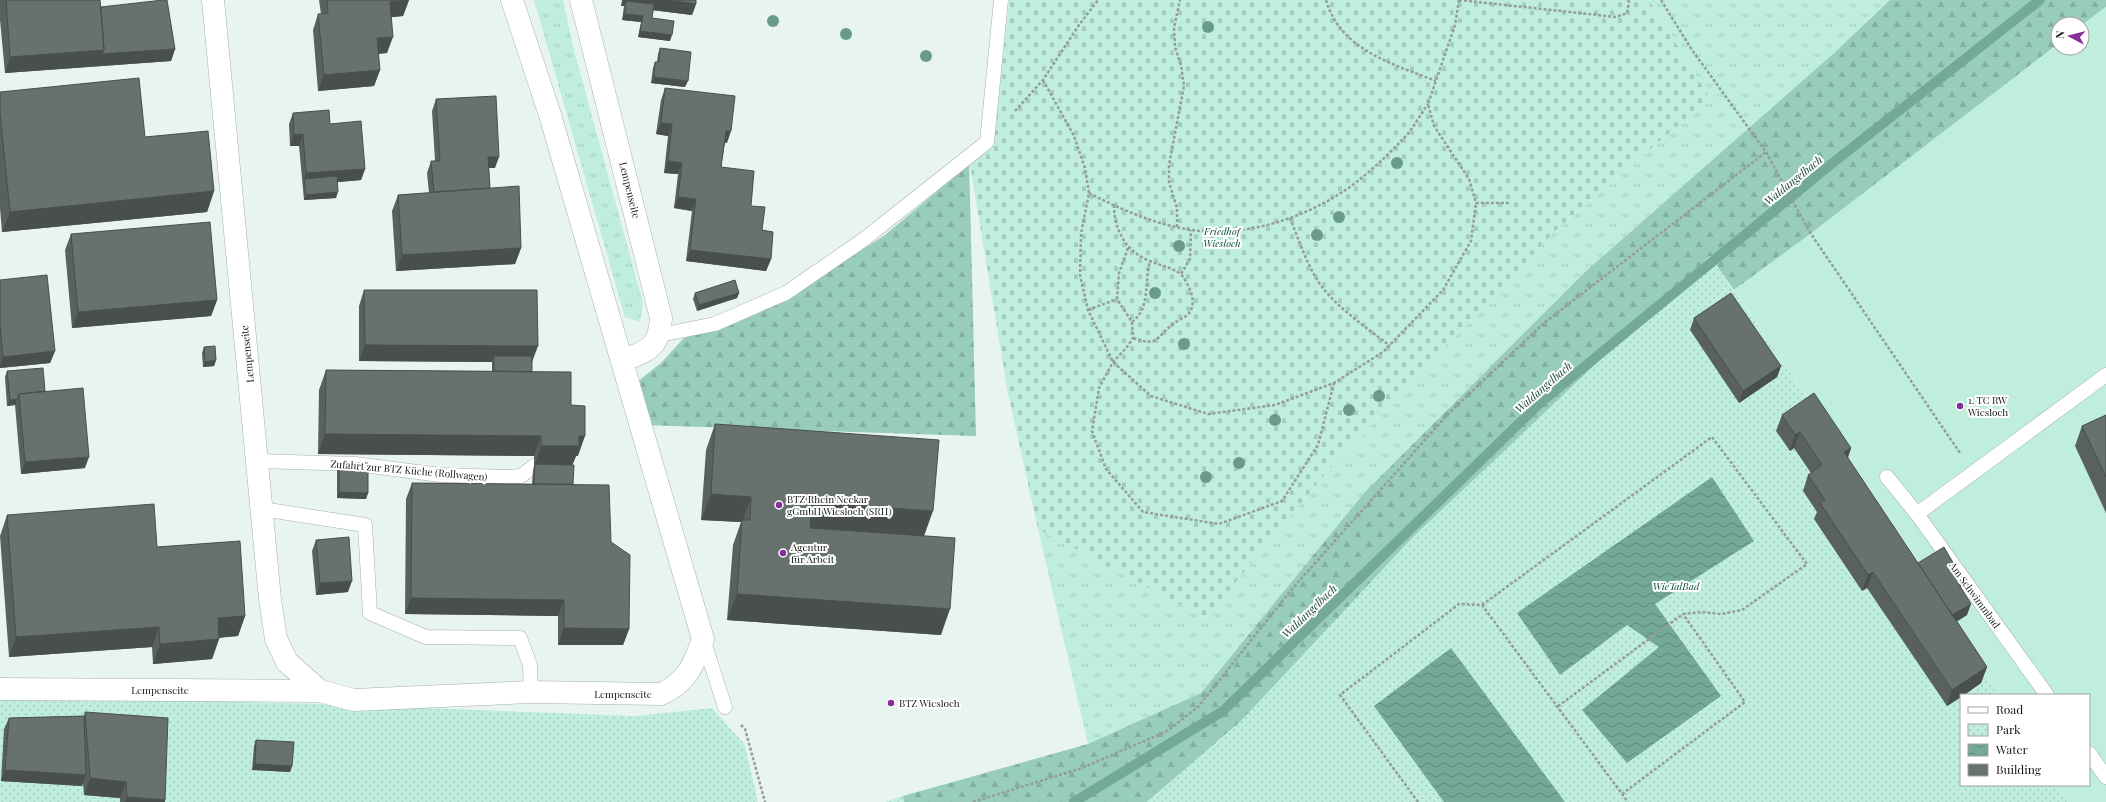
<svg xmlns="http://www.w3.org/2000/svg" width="2106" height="802" font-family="'Playfair Display',serif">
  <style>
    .grass { fill: url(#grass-tufts) }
    .forest { fill: url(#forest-firs) }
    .cemetery { fill: url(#cemetery-stones) }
    .park { fill: url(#park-dots) }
    .pitch { fill: #c0eedd }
    .water { fill: url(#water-waves) }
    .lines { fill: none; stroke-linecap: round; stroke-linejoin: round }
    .stream { stroke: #75a997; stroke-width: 10 }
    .service-casing { stroke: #a5b0ac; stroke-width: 15 }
    .minor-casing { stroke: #a5b0ac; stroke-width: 23 }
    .path { stroke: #949d99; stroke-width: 2.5; stroke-dasharray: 3 2; stroke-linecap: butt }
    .service { stroke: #fff; stroke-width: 14 }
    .minor { stroke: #fff; stroke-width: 22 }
    .tree { fill: #6a998d }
    .wall { fill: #59615e }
    .shaded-wall { fill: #484f4c }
    .building { fill: #67716d; stroke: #484f4c }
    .poi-dot { fill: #872e9a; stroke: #fff; stroke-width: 1.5 }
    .labels { text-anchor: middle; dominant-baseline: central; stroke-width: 4; stroke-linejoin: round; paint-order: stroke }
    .street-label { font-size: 10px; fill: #131715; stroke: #fff }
    .park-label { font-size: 10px; font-style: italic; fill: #034f3d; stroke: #fff }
    .poi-label { font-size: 10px; fill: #131715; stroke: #fff; text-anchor: start }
    .water-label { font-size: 11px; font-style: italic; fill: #0c3c2f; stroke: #fff }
  </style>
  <defs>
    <pattern id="grass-tufts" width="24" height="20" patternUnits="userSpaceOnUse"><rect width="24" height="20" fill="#c0eedd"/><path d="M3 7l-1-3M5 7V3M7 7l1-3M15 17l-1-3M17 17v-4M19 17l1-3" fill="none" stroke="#a4cbbd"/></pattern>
    <pattern id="forest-firs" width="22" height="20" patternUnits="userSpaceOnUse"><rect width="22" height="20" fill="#98cdba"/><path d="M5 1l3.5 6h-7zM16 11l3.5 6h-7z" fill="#82af9f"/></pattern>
    <pattern id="cemetery-stones" width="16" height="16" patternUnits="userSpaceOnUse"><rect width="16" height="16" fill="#c0eedd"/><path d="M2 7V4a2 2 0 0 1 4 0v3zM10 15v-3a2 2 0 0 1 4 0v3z" fill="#a4cbbd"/></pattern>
    <pattern id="park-dots" width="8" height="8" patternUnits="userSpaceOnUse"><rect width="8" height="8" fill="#c0eedd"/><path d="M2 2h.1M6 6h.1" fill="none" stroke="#a4cbbd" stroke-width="1.8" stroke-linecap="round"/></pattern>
    <pattern id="water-waves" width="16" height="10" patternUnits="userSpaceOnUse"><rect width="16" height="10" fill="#75a997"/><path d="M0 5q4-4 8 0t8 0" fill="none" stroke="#5f897a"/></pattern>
  </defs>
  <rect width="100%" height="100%" fill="#e8f4ef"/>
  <path class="grass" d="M534,0H563L575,54L643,303L640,322L625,317Z
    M1649,0H1890L1834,53L1591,266L1364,493L1201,693L1088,744L1038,529L1206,618L1325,474L1555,231L1710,98Z"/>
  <path class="forest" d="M1890,0H2106V7L2082,25L2058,24V44L1805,238L1734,290L1710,256L1240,722L1147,802H904L903,796L1088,744L1201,693L1364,493L1587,270L1834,53Z
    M969,159L976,436L644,425L632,386L661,363L684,338L735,320L794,294L885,235L947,183Z"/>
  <path class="cemetery" d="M1009,0H1649L1710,98L1555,231L1325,474L1206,618L1038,529L1008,393L969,159L996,123Z"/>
  <path class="park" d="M1710,256L1894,523L1998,695H1961V785H2056L2067,802H1147L1240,722L1411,539Z
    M0,695L319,704L634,716L712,708L745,745L758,802H0Z
    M903,796L904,802H885Z"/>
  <path class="pitch" d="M2106,7V802H2067L2056,785H2089V695H1998L1894,523L1734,290L1805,238L2058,44V48H2082V25Z"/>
  <path class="water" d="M1712,477L1754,541L1655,604L1721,696L1627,763L1582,710L1659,647L1627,625L1560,675L1517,613Z
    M1451,648L1565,802H1444L1374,706Z"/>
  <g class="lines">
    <path class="stream" d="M1074,802L1223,711L1540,403L1830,165L2040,0"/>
    <g class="service-casing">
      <path id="service" d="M660,335L715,324L786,293L863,240L987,142L1001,0
        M258,461L355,464L441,475L505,477L521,476L534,466
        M1887,477L1917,514L2047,695
        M262,509L365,525L370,613L426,637L520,638L530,665L531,692
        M1917,514L2106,375
        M703,639L725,707
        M2089,753L2106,777"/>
    </g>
    <g class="minor-casing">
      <path id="minor" d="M213,0L270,599L276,639L287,662L320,691L354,700L531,692L661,694C687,682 694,665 703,639L550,115L512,0
        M581,0L661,318C659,349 648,350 622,361
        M0,689L320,691"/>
    </g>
    <path class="path" d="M1326,0C1340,50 1393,64 1436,81
      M1459,0L1455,25L1428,104L1434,126L1469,179L1476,203H1511
      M1459,0L1616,17L1627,13L1629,2L1628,0
      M1661,0L1692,50L1766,152L1809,231L1960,453
      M1043,80L1074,136L1085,168L1089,193L1081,234L1080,275L1088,310L1113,362L1151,396L1208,414L1275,405L1334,383L1383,352L1443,290L1471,241L1476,203
      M1015,111L1043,80L1079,25L1098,0
      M1089,193C1116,207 1145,220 1176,227C1230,240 1290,224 1336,196C1360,182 1385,158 1403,139C1413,129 1420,115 1428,104
      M1114,205C1114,230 1126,252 1150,261C1162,266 1170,267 1181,274L1190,259L1191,230
      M1290,218C1298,238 1305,259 1316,278C1331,304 1366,327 1390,346
      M1177,227V208L1169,182V165L1184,86L1181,65L1175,47L1174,28L1180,0
      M1128,248L1119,273L1117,299L1132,322L1133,338L1127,347L1113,362L1099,388L1092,431L1106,469L1143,512L1219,524L1282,501L1318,445L1334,383
      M1088,310L1117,299
      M1132,322C1151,308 1144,282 1150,261
      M1133,338C1159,347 1155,338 1173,324C1177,321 1182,319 1186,316C1200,305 1189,285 1181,274
      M1482,605L1712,437L1807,564L1742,610L1721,614L1702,612L1683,614L1557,707
      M741,725L745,729L765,802
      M1622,794L1745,702L1683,614
      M973,802L1082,768L1167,731L1198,707L1292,589L1448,414L1544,323L1766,152
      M1418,802L1340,695L1459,604L1482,605L1628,802"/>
    <use href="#service" class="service"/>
    <use href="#minor" class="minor"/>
  </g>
  <g class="tree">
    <circle cx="773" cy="21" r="6"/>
    <circle cx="1208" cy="27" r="6"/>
    <circle cx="846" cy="34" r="6"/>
    <circle cx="926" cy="56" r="6"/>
    <circle cx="1397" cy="163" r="6"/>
    <circle cx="1339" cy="217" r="6"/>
    <circle cx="1317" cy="235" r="6"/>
    <circle cx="1179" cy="246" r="6"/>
    <circle cx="1155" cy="293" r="6"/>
    <circle cx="1184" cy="344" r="6"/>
    <circle cx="1379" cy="396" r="6"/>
    <circle cx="1349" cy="410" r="6"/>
    <circle cx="1275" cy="420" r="6"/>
    <circle cx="1239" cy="463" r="6"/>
    <circle cx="1206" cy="477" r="6"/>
  </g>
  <path class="wall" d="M0,0H100L101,7L175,49L171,61L5,73L0,20Z
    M319,0H409L403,16L391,17L387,53L378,54L380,70L374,86L318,91L313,30L318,14H321Z
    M622,0H696V4L692,15L653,10L652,18L670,41L638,37L641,22L622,20L624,6H621Z
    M660,48L685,87L651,83L653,68L655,62H657L658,54Z
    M665,88L727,143L725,142L721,167L751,206L762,230L771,259L766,271L686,261L692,211L674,208L678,174L664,173L668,136L656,134L661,100Z
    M0,92L145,137L214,191L207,212L2,232L0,208Z
    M436,99L495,168H489L490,188L521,248L515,264L396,271L392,211L398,195L429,193L427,173L431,161H435L432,111Z
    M293,113L330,124L365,169L361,180L338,182L336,198L304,200L299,146H290L289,124Z
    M71,234L217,300L211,316L72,328L65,250Z
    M0,280L55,351L50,363L0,368Z
    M364,290L532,362V372L571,405L578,456H576L572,465L573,484L611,542L629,629L623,645H558V616L405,614L406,499L412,483L532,484L533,470L534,466V456L318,454L319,390L326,370L492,371V362L359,361V306Z
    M695,293H739L737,298L697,311L693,299Z
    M1694,318L1781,366L1777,377L1739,403L1690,330Z
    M204,347L216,360L214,366L203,367L202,353Z
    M7,371L45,391L85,468L21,474L15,405L7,406L5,377Z
    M1782,415L1851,448L1848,458L1918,563L1961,587L1967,615L1957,621L1987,667L1981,683L1964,695H1961V697L1947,706L1867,588L1862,591L1814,519L1817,512L1803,491L1808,475L1811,473L1794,448L1790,451L1776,431Z
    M2106,415V513L2075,446L2082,426Z
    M715,424L924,536L941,635L727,620L733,545L741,522L701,520L706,450Z
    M339,463L368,493L366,499L337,498V469Z
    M7,515L157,547L245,616L238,636L219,638V639L212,659L153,664L152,647L9,657L0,536Z
    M316,540L348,592L316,595L312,551Z
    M85,712L165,800V802H120V798L84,795L83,783L82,786L1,781L4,729L9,718L84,716Z
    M256,740L292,766L290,772L252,770L254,746Z"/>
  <path class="shaded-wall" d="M409,0L403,16L384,18L390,2Z
    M623,0H667L696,4L692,15L626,7V1L624,6H621Z
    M625,14L643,16L641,22L622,20Z
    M640,31L672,35L670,41L638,37Z
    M393,37L387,53L371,54L377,38Z
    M175,49L171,61L5,73L10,57L104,50Z
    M380,70L374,86L318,91L324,75Z
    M654,77L688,81L685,87L651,83Z
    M661,123L672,124L668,136L656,134Z
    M726,131H731L727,143L722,142Z
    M303,134L299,146H290L294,135Z
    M488,157H499L495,168H484Z
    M668,161L682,163L678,174L664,173Z
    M365,169L361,180L305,185L304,179L306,173Z
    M214,191L207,212L2,232L10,212Z
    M338,192L336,198L304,200L306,195Z
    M678,197L696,199L692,211L674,208Z
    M521,248L515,264L396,271L402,255Z
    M690,250L771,259L766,271L686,261Z
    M739,293L737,298L697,311L699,305Z
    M217,300L211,316L72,328L78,312Z
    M365,345L538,346L532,362L494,356L492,362L359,361Z
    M55,351L50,363L0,368V366L3,357Z
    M216,360L214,366L203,367L205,362Z
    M1781,366L1777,377L1739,403L1743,391Z
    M17,399L15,405L7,406L10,400Z
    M1800,432L1794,448L1790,451L1795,435Z
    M325,434L541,436L534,456L318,454Z
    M579,436H585L578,456H576L572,466L535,464L534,466L541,446Z
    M1851,448L1845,464L1844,452Z
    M89,457L85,468L21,474L25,462Z
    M339,492L368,493L366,499L337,498Z
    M711,494L751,497L742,523V520L741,522L701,520Z
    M812,502L933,511L924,536L802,527Z
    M1873,572L1867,588L1862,591L1868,575Z
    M1963,580L1959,591L1958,583Z
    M352,581L348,592L316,595L320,583Z
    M737,594L950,609L941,635L727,620Z
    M411,598L564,600L558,616L405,614Z
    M1971,604L1967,615L1945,629L1949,617Z
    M245,616L238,636L211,638L218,618Z
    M159,627L152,647L9,657L16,637Z
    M564,628L629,629L623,645H558Z
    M219,639L212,659L153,664L160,644Z
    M1987,667L1981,683L1964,695H1961V697L1947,706L1952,690Z
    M255,764L292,766L290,772L252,770Z
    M5,770L86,775L82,786L1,781Z
    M90,778L126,782L120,798L84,795Z
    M127,797L165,800V802H125Z"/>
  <path class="building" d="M6,0H100L104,50L10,57Z
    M163,0H167L175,49L102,54L104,50L101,7Z
    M327,0H407L390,2L393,37L377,38L380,70L324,75L318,14L328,13Z
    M667,0H696V4Z
    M626,1L654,4L652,18L674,21L672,35L640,31L643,16L625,14Z
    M660,48L691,52L688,81L654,77L655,62H659Z
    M139,78L145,137L208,131L214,191L10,212L0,113V92Z
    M665,88L735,96L731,131H726L721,167L754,171L751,206L765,207L762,230L773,232L771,259L690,250L696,199L678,197L682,163L668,161L672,124L661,123Z
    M496,96L499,157H488L490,188L434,192L431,161H440L436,99Z
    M329,110L330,124L361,121L365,169L306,173L303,134L294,135L293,113Z
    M337,176L338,192L306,195L304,179Z
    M519,186L521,248L402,255L398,195Z
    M210,222L217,300L78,312L71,234Z
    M47,275L55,351L3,357L0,325V280Z
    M735,280L739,293L699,305L695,293Z
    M364,290H537L538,346L365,345Z
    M1731,293L1781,366L1743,391L1694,318Z
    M215,346L216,360L205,362L204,347Z
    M494,356H532V372L494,371Z
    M43,368L45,391L19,394L17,399L10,400L7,371Z
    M326,370L571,372V405L585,406V436H579V446H541V436L325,434Z
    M83,388L89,457L25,462L19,394Z
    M1814,393L1851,448L1844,452L1987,667L1952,690L1873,572L1868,575L1820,503L1825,500L1808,475L1822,465L1800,432L1795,435L1782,415Z
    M2106,415V477L2082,426Z
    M715,424L939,440L933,511L812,502L810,528L955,538L950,609L737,594L742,520H750L751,497L711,494Z
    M339,463H368V493L339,492Z
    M535,464L574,465L573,484H534Z
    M412,483L609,485L611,542L630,555L629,629L564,628V600L411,598Z
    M154,504L157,547L240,541L245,616L218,618L219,639L160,644L159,627L16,637L7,515Z
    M349,537L352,581L320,583L316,540Z
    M1944,547L1963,580L1958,583L1971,604L1952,615L1918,563Z
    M85,712L168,718L165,800L127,797L126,782L90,778Z
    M84,716L86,775L5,770L9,718Z
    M256,740L294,742L292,766L255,764Z"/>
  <g class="poi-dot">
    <circle cx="1960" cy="406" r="4"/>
    <circle cx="779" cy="505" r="4"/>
    <circle cx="783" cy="553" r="4"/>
    <circle cx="891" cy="703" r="4"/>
  </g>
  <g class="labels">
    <g class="street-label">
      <text transform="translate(630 190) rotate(76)">Lempenseite</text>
      <text transform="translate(247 354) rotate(-96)">Lempenseite</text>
      <text transform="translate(409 470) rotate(5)">Zufahrt zur BTZ Küche (Rollwagen)</text>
      <text transform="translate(1975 595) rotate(54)">Am Schwimmbad</text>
      <text x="160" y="690">Lempenseite</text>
      <text x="623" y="694">Lempenseite</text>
    </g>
    <g class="park-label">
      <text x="1222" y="231">Friedhof<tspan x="1222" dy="12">Wiesloch</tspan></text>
      <text x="1676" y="586">WieTalBad</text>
    </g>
    <g class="poi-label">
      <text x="1968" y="400">1. TC RW<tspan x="1968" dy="12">Wiesloch</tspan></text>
      <text x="787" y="499">BTZ Rhein Neckar<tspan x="787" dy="12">gGmbH Wiesloch (SRH)</tspan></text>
      <text x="791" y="547">Agentur<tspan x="791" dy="12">für Arbeit</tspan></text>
      <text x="899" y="703">BTZ Wiesloch</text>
    </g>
    <g class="water-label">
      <text transform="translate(1793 180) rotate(-39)">Waldangelbach</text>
      <text transform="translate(1543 387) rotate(-41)">Waldangelbach</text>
      <text transform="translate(1309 611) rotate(-44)">Waldangelbach</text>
    </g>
  </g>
  <rect x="1960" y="694" width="130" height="92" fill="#ffffff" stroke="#a1a2a1"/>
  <rect x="1968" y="707" width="20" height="6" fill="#ffffff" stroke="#a1a2a1"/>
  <text x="1996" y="714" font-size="12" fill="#131715">Road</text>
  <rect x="1968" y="724" width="20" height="12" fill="url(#park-dots)" stroke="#a1a2a1"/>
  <text x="1996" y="734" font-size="12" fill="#131715">Park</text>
  <rect x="1968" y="744" width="20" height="12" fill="url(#water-waves)" stroke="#a1a2a1"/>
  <text x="1996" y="754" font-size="12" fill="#131715">Water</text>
  <rect x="1968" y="764" width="20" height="12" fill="#67716d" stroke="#a1a2a1"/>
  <text x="1996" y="774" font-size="12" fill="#131715">Building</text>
  <g transform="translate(2070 36) rotate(277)"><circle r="19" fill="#ffffff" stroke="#a1a2a1"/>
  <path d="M0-3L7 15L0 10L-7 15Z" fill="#872e9a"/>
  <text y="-6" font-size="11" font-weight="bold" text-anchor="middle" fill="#131715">N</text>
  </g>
</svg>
